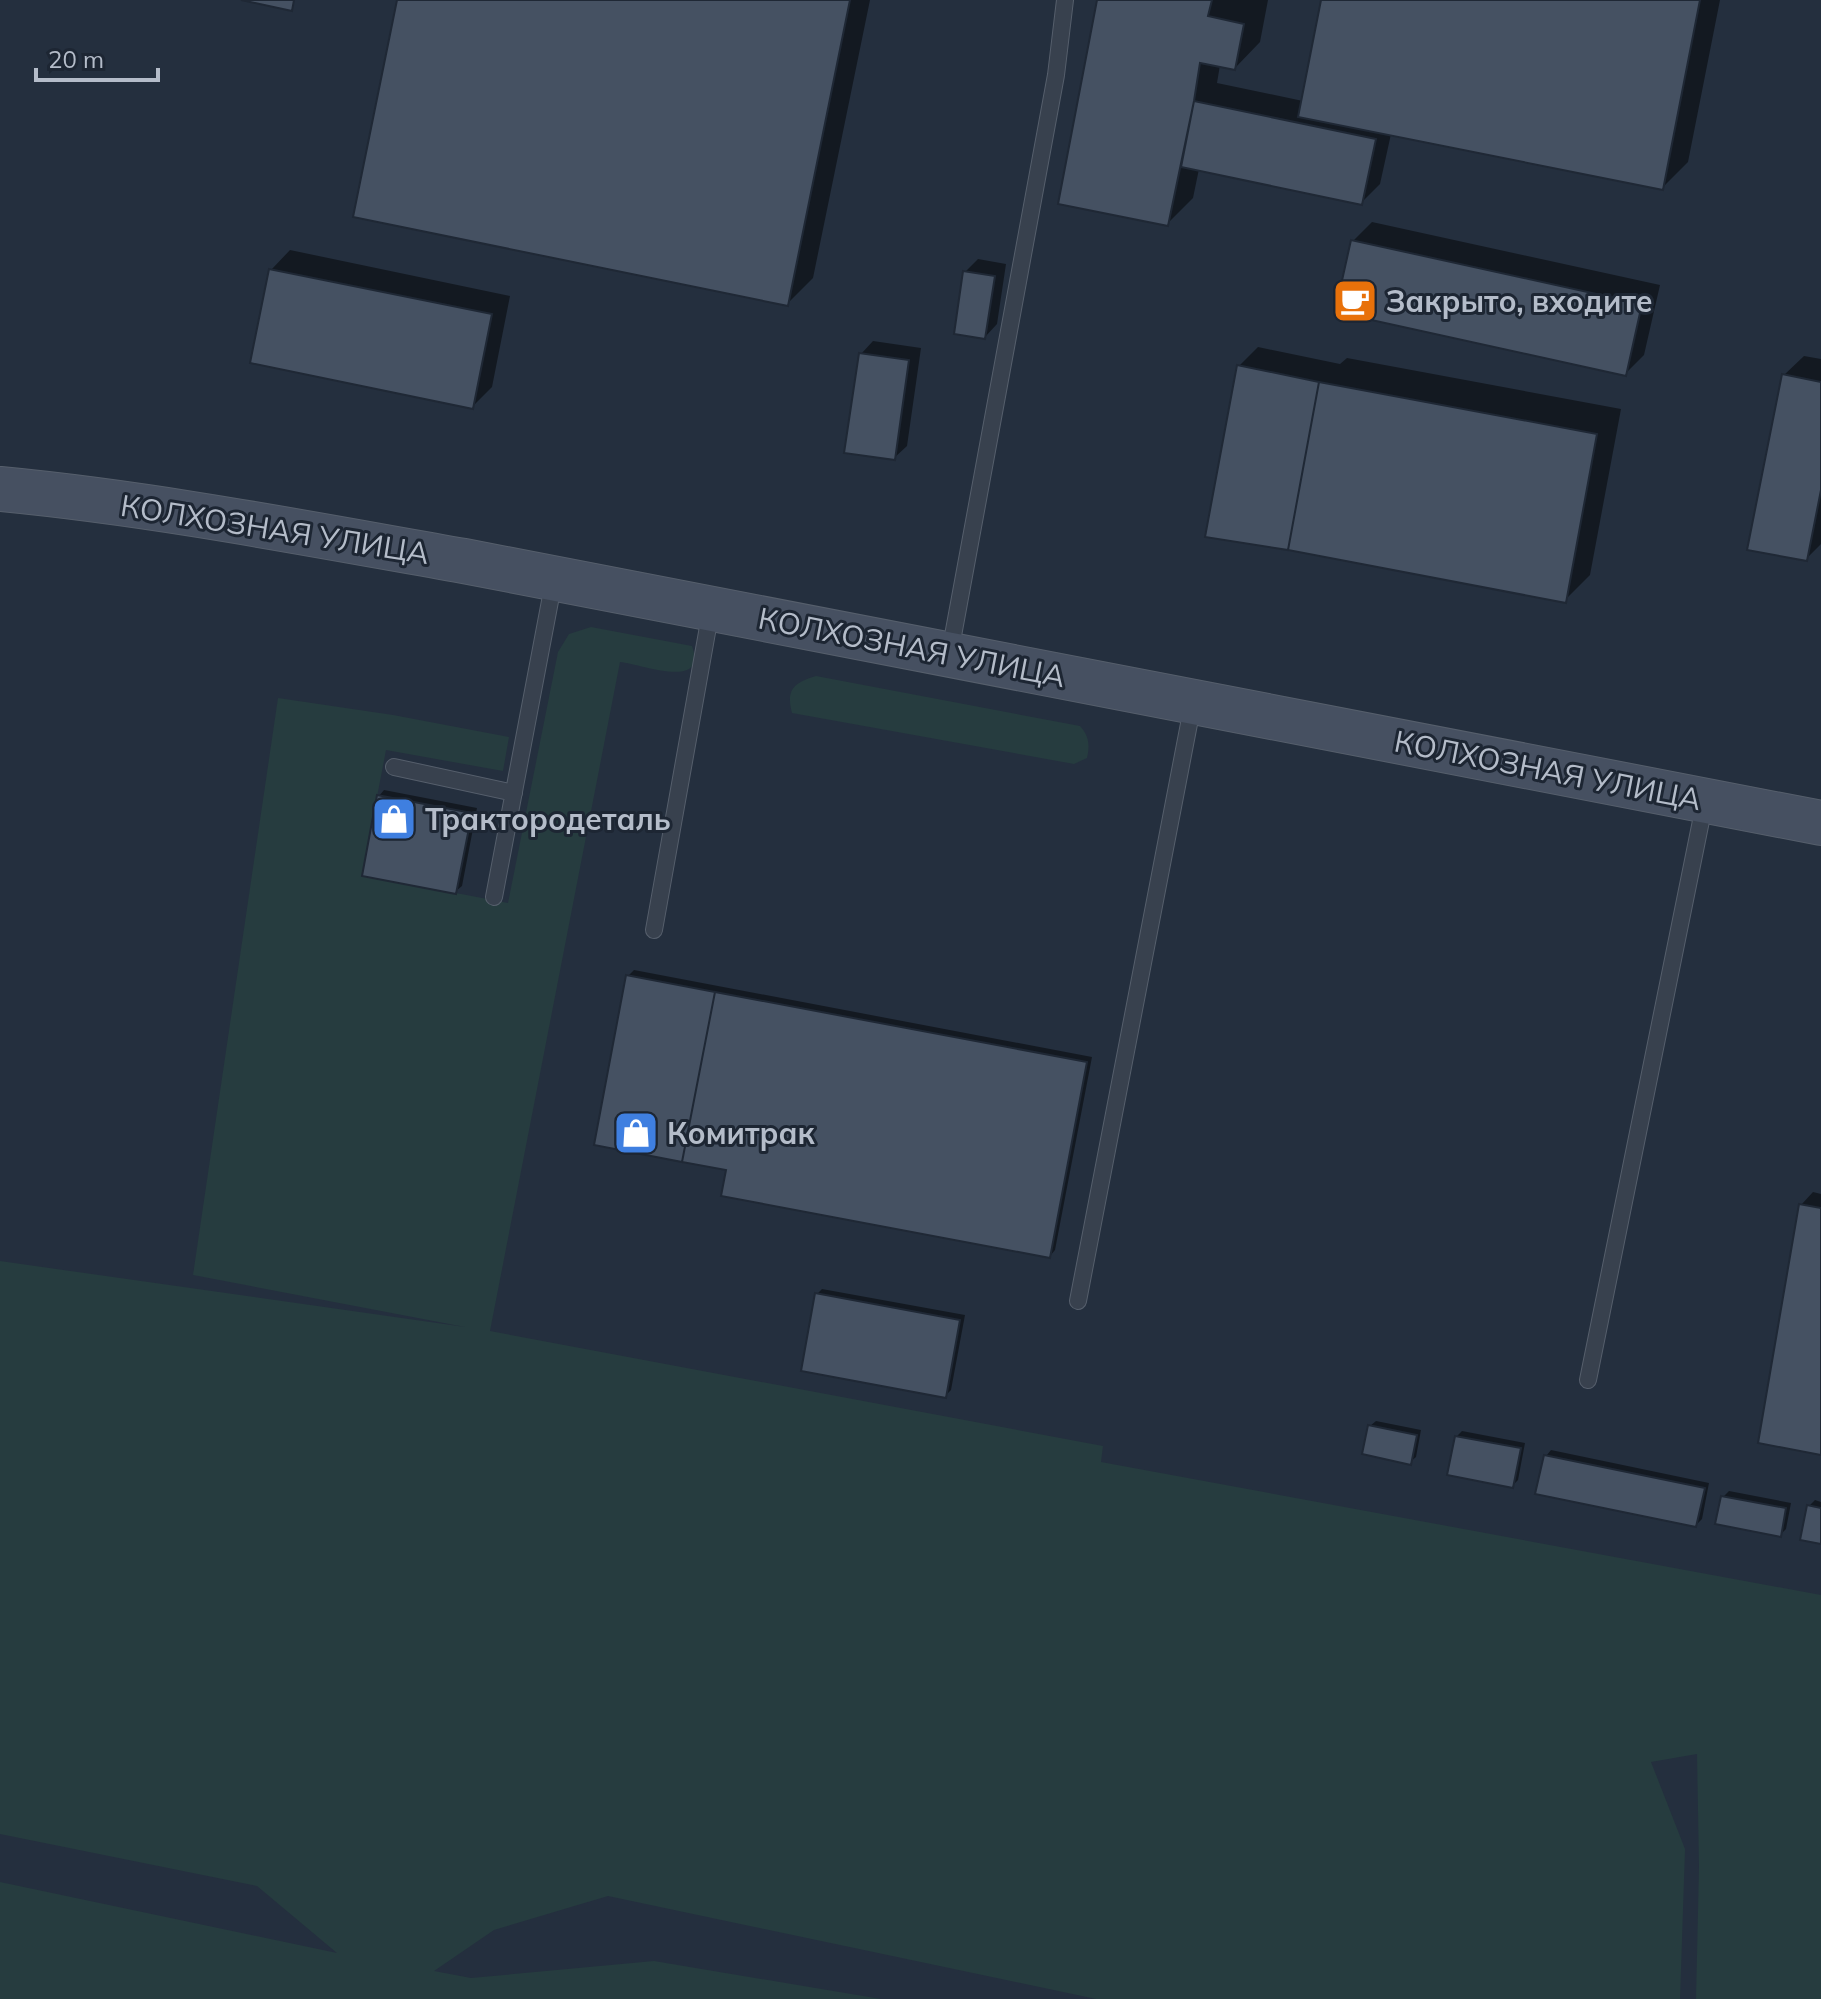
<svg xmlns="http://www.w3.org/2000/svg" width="1821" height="1999" font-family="Mulish,sans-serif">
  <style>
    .green { fill: #263c3f }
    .shadow { fill: #0007 }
    .building { fill: #455162; stroke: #1f2835; stroke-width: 2 }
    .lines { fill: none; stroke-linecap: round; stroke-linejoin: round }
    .lane-casing { stroke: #565f6c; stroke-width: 18 }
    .secondary-casing { stroke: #565f6c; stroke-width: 46 }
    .lane { stroke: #38414e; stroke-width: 16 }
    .secondary { stroke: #465061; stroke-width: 44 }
    .labels { text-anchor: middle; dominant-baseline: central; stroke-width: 6; stroke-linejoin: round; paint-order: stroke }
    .poi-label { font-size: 30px; font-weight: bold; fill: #b4bcc9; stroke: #1d2633; text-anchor: start }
    .street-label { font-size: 30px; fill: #b4bcc9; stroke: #1d2633 }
  </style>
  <rect width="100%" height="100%" fill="#242f3e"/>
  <path class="green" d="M591,627L692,646C708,691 641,664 620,662L490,1331L1103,1446L1101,1462L1821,1595V1999H1696L1699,1867L1697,1754L1651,1762L1685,1849L1680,1999H1096L608,1896L494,1930L434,1971L471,1978L654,1961L881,1999H0V1882L337,1953L257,1886L0,1834V1261L465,1327L193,1275L278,698L393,715L509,737L503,771L386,750L362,875L508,903L558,652L569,634Z
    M816,676L1080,726C1089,736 1090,745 1087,758L1074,764L792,713C786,690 793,683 816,676Z"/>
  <path class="shadow" d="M399,0H870L813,278L788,303Z
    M1099,0H1268L1260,42L1235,68L1220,65L1217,83L1303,101L1323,0H1720L1688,162L1662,188L1391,134L1380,184L1361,203L1199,169L1193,198L1168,223Z
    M1372,222L1660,285L1644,355L1625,374L1353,241Z
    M290,250L510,296L492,387L473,406L271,270Z
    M978,259L1006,264L997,324L985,337L965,272Z
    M873,341L921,348L907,446L894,458L861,354Z
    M1258,347L1340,364L1347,358L1621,409L1590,575L1565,600L1239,366Z
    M1804,356L1821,359V544L1806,559L1784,375Z
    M384,790L477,808L462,886L456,891L379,796Z
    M634,970L1092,1057L1055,1250L1050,1256L728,1169L628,976Z
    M1813,1192L1821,1194V1453L1801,1205Z
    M822,1289L965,1315L951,1390L946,1395L817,1294Z
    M1376,1421L1421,1430L1416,1457L1410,1462L1370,1426Z
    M1462,1431L1525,1443L1518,1480L1512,1486L1456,1437Z
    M1551,1450L1709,1483L1702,1519L1696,1525L1546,1456Z
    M1729,1491L1791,1503L1786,1529L1780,1535L1723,1497Z
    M1815,1500L1821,1502V1542L1809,1506Z"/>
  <path class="building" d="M241,0H294L292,11Z
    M397,0H850L788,306L353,217Z
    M1097,0H1212L1208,16L1244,24L1235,70L1200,63L1194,101L1168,226L1058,204Z
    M1321,0H1700L1663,190L1298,117Z
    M1194,101L1376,139L1362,205L1181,167Z
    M1351,240L1642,304L1626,376L1335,312Z
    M269,269L492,314L473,409L250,363Z
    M963,271L995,276L985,339L954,334Z
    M859,353L909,360L895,460L844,453Z
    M1237,365L1319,382L1288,550L1205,537Z
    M1782,374L1821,382V490L1807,561L1747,550Z
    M1319,382L1597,434L1566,603L1288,550Z
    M377,795L472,813L456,894L362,876Z
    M626,975L715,992L682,1162L594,1145Z
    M715,992L1087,1062L1050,1258L721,1196L726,1170L682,1162Z
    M1799,1204L1821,1208V1455L1758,1443Z
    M815,1293L960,1320L946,1398L801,1371Z
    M1368,1425L1417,1435L1411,1465L1362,1454Z
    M1455,1436L1521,1448L1513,1488L1447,1475Z
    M1544,1455L1705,1488L1696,1527L1535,1494Z
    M1721,1496L1786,1508L1781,1537L1715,1524Z
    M1807,1505L1821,1508V1544L1800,1540Z"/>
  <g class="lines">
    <g class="lane-casing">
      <path id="lane" d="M950,652L1056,75L1065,0
        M394,767L514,793
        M494,897L554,580
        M654,930L711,610
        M1078,1301L1193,703
        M1588,1380L1705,801"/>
    </g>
    <g class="secondary-casing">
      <path id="secondary" d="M0,489C156,504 310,534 464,561L1821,823"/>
    </g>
    <use href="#lane" class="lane"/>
    <use href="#secondary" class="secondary"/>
  </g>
  <defs>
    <g id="cafe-square" transform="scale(2.3)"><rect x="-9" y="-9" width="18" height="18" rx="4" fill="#e8710a" stroke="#1d2633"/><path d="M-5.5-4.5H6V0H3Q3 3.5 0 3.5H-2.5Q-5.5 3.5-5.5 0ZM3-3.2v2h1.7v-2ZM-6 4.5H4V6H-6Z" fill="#fff"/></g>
    <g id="shop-square" transform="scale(2.3)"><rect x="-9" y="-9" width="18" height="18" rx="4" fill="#3f7fe0" stroke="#1d2633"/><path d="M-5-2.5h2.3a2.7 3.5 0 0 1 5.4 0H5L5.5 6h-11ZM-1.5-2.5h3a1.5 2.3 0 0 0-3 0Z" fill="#fff"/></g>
  </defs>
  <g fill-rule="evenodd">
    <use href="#cafe-square" x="1355" y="301"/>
    <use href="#shop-square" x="394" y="819"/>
    <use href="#shop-square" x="636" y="1133"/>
  </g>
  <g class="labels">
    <g class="poi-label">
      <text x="1386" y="301">Закрыто, входите</text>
      <text x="425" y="819">Трактородеталь</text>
      <text x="667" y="1133">Комитрак</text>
    </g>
    <g class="street-label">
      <text transform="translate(275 529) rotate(9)">КОЛХОЗНАЯ УЛИЦА</text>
      <text transform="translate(912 647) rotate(11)">КОЛХОЗНАЯ УЛИЦА</text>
      <text transform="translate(1548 770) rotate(11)">КОЛХОЗНАЯ УЛИЦА</text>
    </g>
  </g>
  <path d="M36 68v12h122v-12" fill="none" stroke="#b4bcc9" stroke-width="4"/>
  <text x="48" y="68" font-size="24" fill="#b4bcc9" stroke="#1d2633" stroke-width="6" paint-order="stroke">20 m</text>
</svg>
